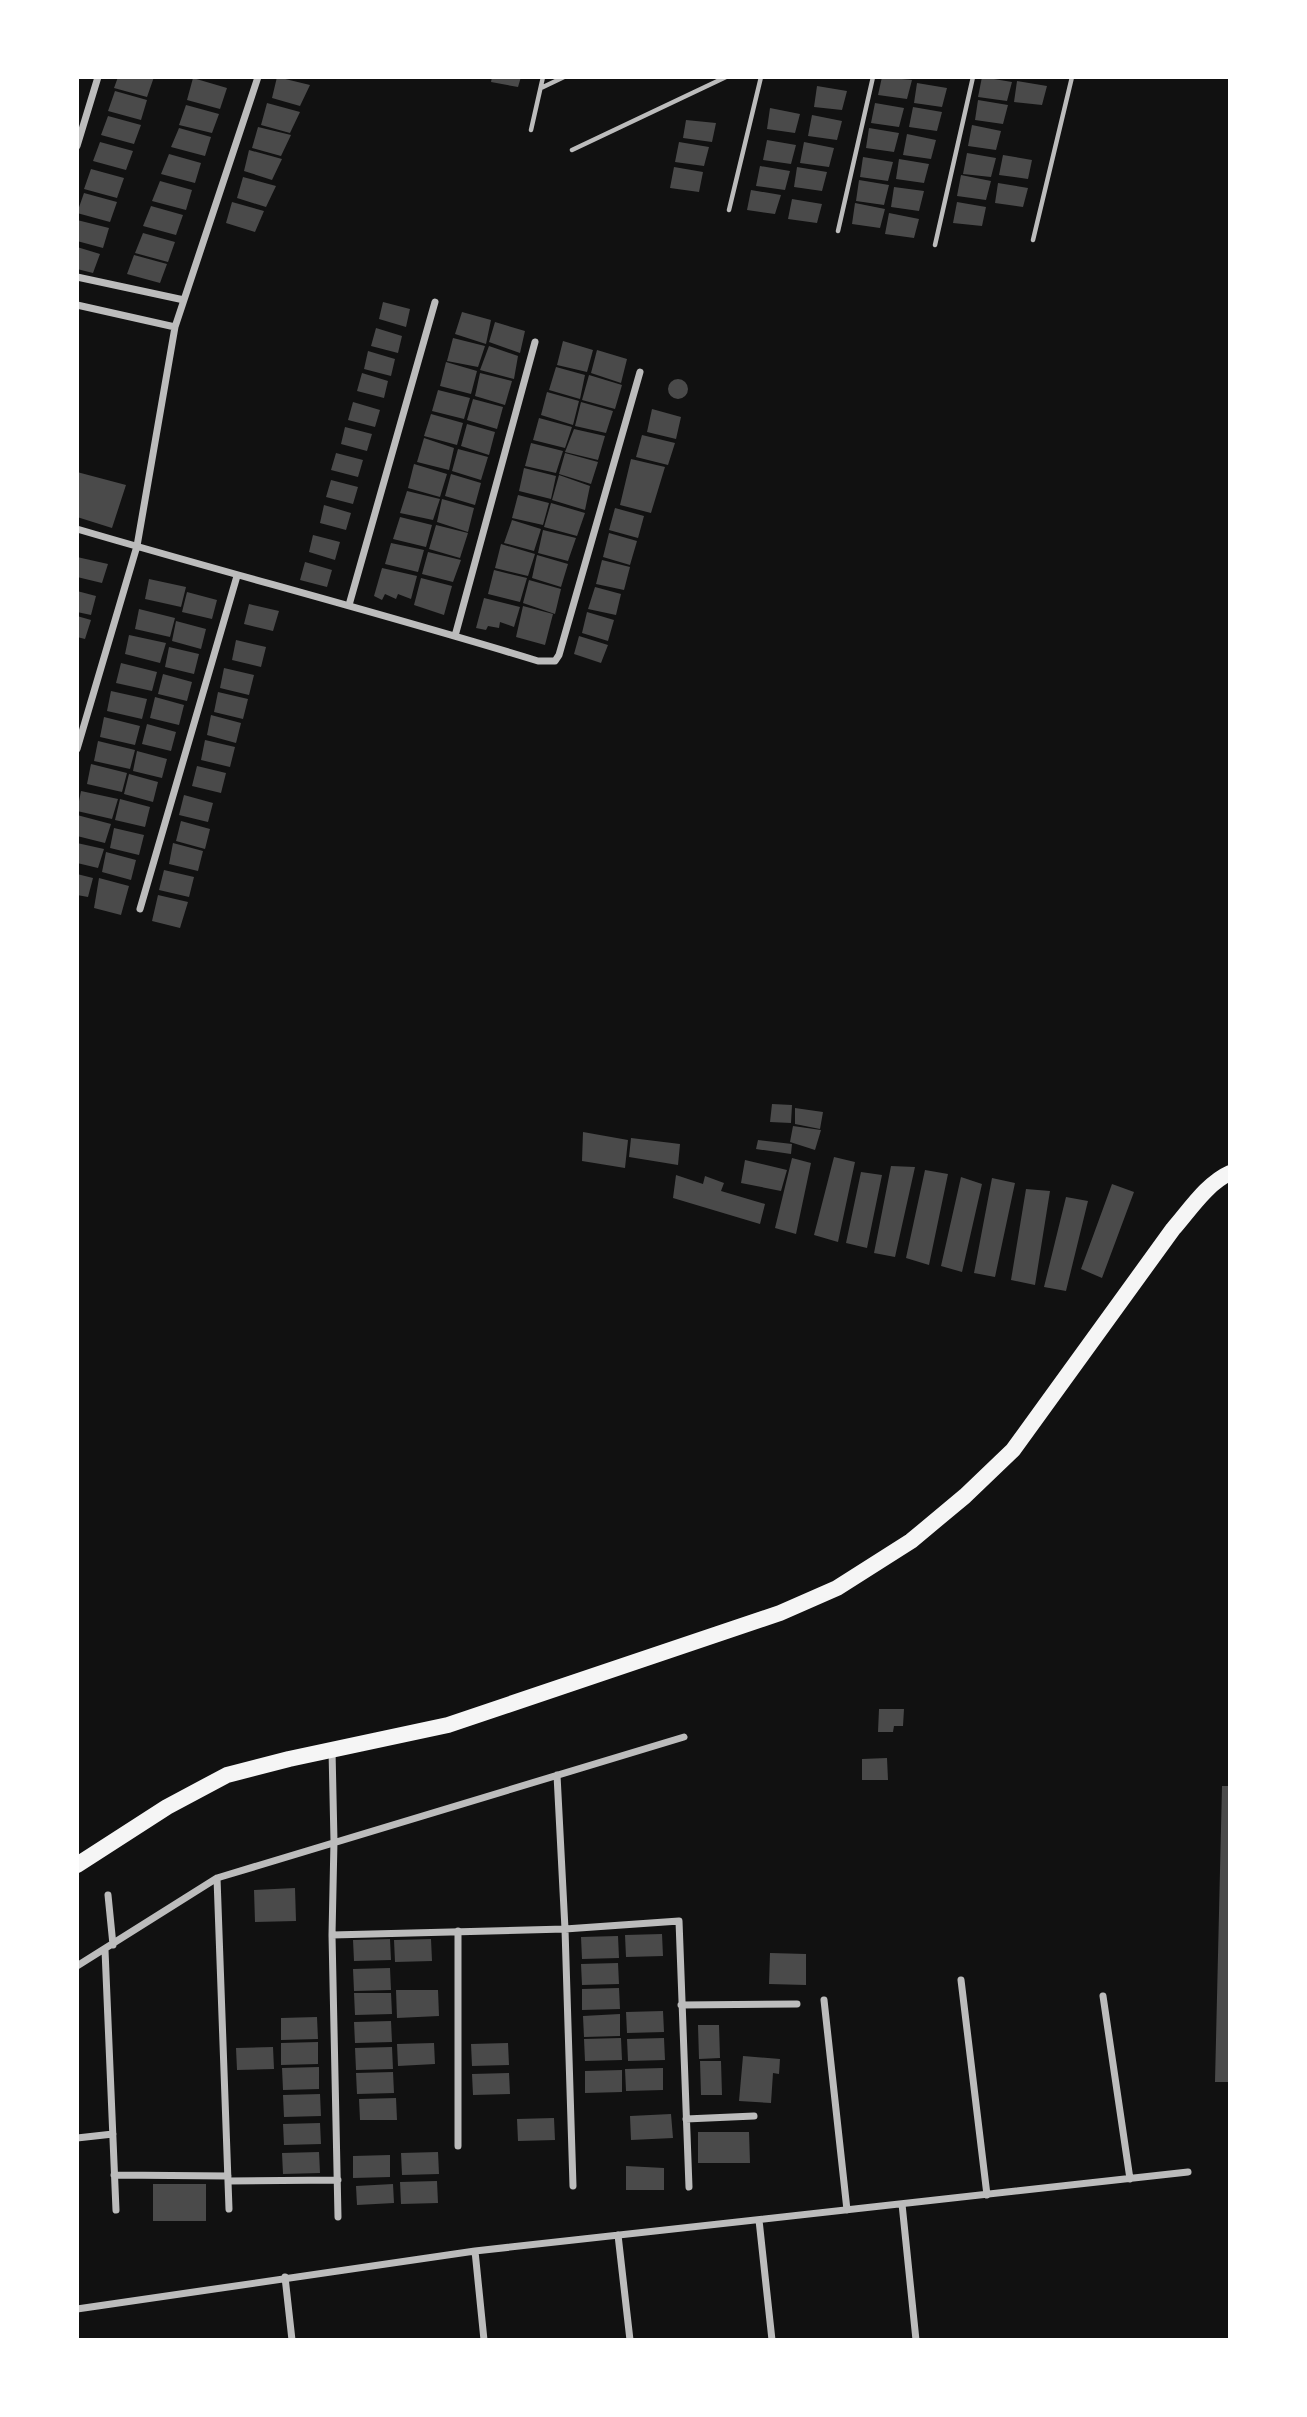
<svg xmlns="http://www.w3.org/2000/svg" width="1307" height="2417" font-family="Signika,sans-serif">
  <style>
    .building { fill: #4a4a4a }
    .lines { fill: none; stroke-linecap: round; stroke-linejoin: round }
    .service { stroke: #bcbcbc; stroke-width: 4.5 }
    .minor { stroke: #bcbcbc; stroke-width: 7 }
    .trunk { stroke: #f5f5f5; stroke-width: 16 }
  </style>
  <rect width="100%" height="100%" fill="#111"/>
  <path class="building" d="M118,77H154L147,97L114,88Z
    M277,77L310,85L300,106L272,98Z
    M492,77H521L518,87L491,82Z
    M882,77L912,80L907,99L878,95Z
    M982,77L1012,82L1007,101L978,97Z
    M193,78L227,88L220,109L187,100Z
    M1017,81L1047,86L1042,105L1014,102Z
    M917,83L947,88L942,107L914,103Z
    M817,86L847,91L842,110L814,107Z
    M115,91L147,100L141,120L108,111Z
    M978,100L1008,105L1003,124L975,120Z
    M267,103L300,112L290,133L261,125Z
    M875,103L904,108L899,127L871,123Z
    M186,105L219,114L212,133L179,125Z
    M913,107L942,112L937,131L909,127Z
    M770,108L800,114L795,133L767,129Z
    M812,115L842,121L837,140L808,136Z
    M108,116L141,125L134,144L101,135Z
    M686,120L716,123L712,142L683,138Z
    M972,125L1001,131L996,150L968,146Z
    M258,127L291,135L281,156L252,148Z
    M179,128L211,137L205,156L171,147Z
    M869,128L899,133L894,152L866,148Z
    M907,134L936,140L931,159L903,155Z
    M767,140L796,145L791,164L763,160Z
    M100,142L133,151L126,170L93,161Z
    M679,142L709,147L704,166L675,162Z
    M804,142L834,148L829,167L800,163Z
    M249,150L282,159L272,180L244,171Z
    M967,153L996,158L991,177L963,174Z
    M169,154L201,163L195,183L161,174Z
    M1003,155L1032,160L1028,179L999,175Z
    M863,157L893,162L888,181L860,177Z
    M899,159L929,164L924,183L896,179Z
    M760,166L790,171L785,190L756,186Z
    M674,167L703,172L699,192L670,188Z
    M797,167L827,172L822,191L794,187Z
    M91,169L124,178L117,198L84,189Z
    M961,175L991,181L986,200L957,196Z
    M243,177L276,186L266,207L237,198Z
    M859,180L889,185L884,205L856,201Z
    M160,181L192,190L186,210L152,201Z
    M998,183L1028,188L1023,207L995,203Z
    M894,187L924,191L919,211L891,207Z
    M751,190L781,195L775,214L747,210Z
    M84,193L117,202L110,222L77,213Z
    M792,199L822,204L817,223L788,219Z
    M232,202L264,211L255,232L226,223Z
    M957,202L986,207L982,226L953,223Z
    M855,203L885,209L880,228L852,224Z
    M151,206L183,215L176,235L143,226Z
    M889,213L919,219L914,238L885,234Z
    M77,220L109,228L103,248L77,241Z
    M143,233L175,242L168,262L135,253Z
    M77,247L100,254L93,273L77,269Z
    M134,255L167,264L160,283L127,274Z
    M383,302L410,309L406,327L379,319Z
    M462,312L491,320L486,344L455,334Z
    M495,322L525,331L520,353L489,342Z
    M376,328L402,336L398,353L371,346Z
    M453,338L485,346L478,367L447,361Z
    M563,341L593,350L587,372L557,365Z
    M489,346L518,356L514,379L480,370Z
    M597,350L627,359L621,383L591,373Z
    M368,351L395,359L391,376L364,369Z
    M446,362L477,371L471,394L440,386Z
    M556,367L585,375L580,399L549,390Z
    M362,373L388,381L384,398L357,391Z
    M480,373L512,381L505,405L475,396Z
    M589,375L622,385L615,409L582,400Z
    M668 389a10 10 0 1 1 20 0a10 10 0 1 1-20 0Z
    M438,390L470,398L464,419L432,411Z
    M547,392L579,401L573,425L541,415Z
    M473,399L503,407L497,429L467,420Z
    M353,402L380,410L375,427L348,420Z
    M581,402L613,411L606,433L575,426Z
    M652,409L681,417L676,439L647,432Z
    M431,414L463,423L457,445L424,436Z
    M539,418L572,427L565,448L533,440Z
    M467,424L495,432L489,455L461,446Z
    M345,427L372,434L367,451L341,444Z
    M574,429L605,436L598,460L565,452Z
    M642,435L675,443L668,465L636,457Z
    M424,438L454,448L449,470L417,462Z
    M531,443L563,451L556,473L525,466Z
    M458,449L488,457L481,480L452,471Z
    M336,453L363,460L358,477L331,470Z
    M565,453L598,462L591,484L559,474Z
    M631,459L665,467L651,513L620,505Z
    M414,464L447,474L440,497L408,488Z
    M524,468L556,476L551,499L519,491Z
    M77,472L126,485L112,528L77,517Z
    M451,474L481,483L475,505L445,496Z
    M559,475L590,486L585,510L552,500Z
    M331,480L358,487L353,504L326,497Z
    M407,491L440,499L433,520L400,513Z
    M518,495L549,503L543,525L512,518Z
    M442,499L474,508L468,532L437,522Z
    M551,503L585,513L577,536L544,527Z
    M324,505L351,513L346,530L320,523Z
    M615,508L644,516L638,538L609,530Z
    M400,517L432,525L426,547L393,539Z
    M512,520L541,529L534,551L504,543Z
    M436,525L468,533L460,558L429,549Z
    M543,530L576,538L568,561L538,553Z
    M609,533L637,541L630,565L603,557Z
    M313,535L340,542L335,560L309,552Z
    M391,543L424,550L418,572L385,564Z
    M501,544L535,554L528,576L495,568Z
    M428,552L461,560L453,582L422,574Z
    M537,555L568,564L561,587L532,578Z
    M77,557L108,564L102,583L77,577Z
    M602,560L630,567L624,590L596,584Z
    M305,562L332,570L327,587L300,580Z
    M382,568L417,576L411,599L398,594L396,599L385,594L382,600L374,596Z
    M494,570L527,578L520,602L488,594Z
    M421,578L452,586L444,615L414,605Z
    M149,579L186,587L181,607L145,599Z
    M529,580L561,589L555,614L523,603Z
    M595,587L621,594L616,615L588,609Z
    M77,591L96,596L91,615L77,612Z
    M187,592L217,600L212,619L182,612Z
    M484,598L520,607L514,627L500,622L499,628L488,626L486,630L476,628Z
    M249,604L279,611L273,631L244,624Z
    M523,606L553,614L545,645L516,637Z
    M139,609L175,618L170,637L135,629Z
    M587,612L614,620L608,641L582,633Z
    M77,616L91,620L85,639L77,637Z
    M176,621L206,629L201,649L172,641Z
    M129,635L166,643L160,663L125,654Z
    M579,636L608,645L601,663L574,654Z
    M236,640L266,647L261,667L232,660Z
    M169,647L199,654L194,674L165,667Z
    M121,663L157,672L152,691L116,683Z
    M224,668L254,675L249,695L220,688Z
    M163,674L192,682L187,701L158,694Z
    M111,691L147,699L142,719L107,711Z
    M218,692L248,699L243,719L214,712Z
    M155,697L184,705L179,725L150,718Z
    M211,715L241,723L236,743L207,735Z
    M104,717L140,726L135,745L100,737Z
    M147,724L176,732L171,751L142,744Z
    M205,740L235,747L230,767L201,760Z
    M98,741L135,750L130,769L94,761Z
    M137,751L167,759L162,778L133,771Z
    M91,764L127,773L122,792L87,784Z
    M197,766L226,773L221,793L192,786Z
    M129,774L158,782L153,802L124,794Z
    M81,791L118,799L112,819L77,811Z
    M184,795L213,803L208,822L179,815Z
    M120,799L150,807L145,827L115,820Z
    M77,815L111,824L105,843L77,836Z
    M181,821L210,829L205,849L176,841Z
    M114,828L144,835L139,855L110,848Z
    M77,843L104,849L98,868L77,863Z
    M173,843L203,851L198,871L169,864Z
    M106,852L136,860L131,880L102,872Z
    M164,870L194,877L189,897L159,890Z
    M77,874L93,878L88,897L77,895Z
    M99,878L129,886L121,915L94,908Z
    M158,895L188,902L180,928L152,921Z
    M772,1104L792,1105L791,1123L770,1122Z
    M795,1108L823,1112L820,1129L795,1124Z
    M793,1126L821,1130L815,1150L790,1142Z
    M583,1132L628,1140L625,1168L582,1161Z
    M631,1138L680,1144L678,1165L629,1157Z
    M758,1140L792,1144L791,1154L756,1149Z
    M834,1157L855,1162L838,1242L814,1235Z
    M792,1158L811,1163L796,1234L775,1228Z
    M745,1160L787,1170L781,1191L741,1183Z
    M891,1166L915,1167L895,1257L874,1253Z
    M925,1170L948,1174L929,1265L906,1258Z
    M861,1172L882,1175L867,1248L846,1243Z
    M676,1175L703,1184L705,1176L724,1183L721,1191L765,1204L760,1224L673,1198Z
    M961,1177L982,1184L962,1272L941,1266Z
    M992,1178L1015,1183L995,1277L974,1273Z
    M1112,1184L1134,1192L1102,1278L1081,1269Z
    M1026,1189L1050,1191L1035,1285L1011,1280Z
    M1066,1197L1088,1201L1066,1291L1044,1287Z
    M879,1709H904L903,1726H894L893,1732H878Z
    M887,1758L888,1780H862V1759Z
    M1222,1786H1230V2082H1215Z
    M295,1888L296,1921L255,1922L254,1890Z
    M662,1934L663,1956L626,1957L625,1935Z
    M618,1936L619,1958L582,1959L581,1937Z
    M390,1939L391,1960L354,1961L353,1940Z
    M431,1939L432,1961L395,1962L394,1940Z
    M770,1953L806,1954V1985L769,1984Z
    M618,1963L619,1984L582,1985L581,1964Z
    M390,1968L391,1990L354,1991L353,1969Z
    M619,1988L620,2009L582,2010V1989Z
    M396,1990H438L439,2016L397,2018Z
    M354,1993H391L392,2014L355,2015Z
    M663,2011L664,2032L627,2033L626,2012Z
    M620,2014V2036L584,2037L583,2016Z
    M317,2017L318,2039L281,2040V2018Z
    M391,2021L392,2042L355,2043L354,2022Z
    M698,2025H719L720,2058L699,2059Z
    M621,2038L622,2060L585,2061L584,2039Z
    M664,2038L665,2060L628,2061L627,2039Z
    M318,2042V2064L281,2065V2043Z
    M434,2043L435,2064L398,2066L397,2044Z
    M508,2043L509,2065L472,2066L471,2044Z
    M273,2047L274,2069L237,2070L236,2048Z
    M392,2047L393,2069L356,2070L355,2048Z
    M743,2056L780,2059L779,2074L773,2073L771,2103L739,2101Z
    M700,2061H721L722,2095H701Z
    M319,2067V2089L283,2090L282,2068Z
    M663,2068V2090L626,2091L625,2069Z
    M622,2070V2092L585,2093V2071Z
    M393,2072L394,2093L357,2094L356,2073Z
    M509,2073L510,2094L473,2095L472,2074Z
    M320,2094L321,2116L284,2117L283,2095Z
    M396,2098L397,2120H360L359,2099Z
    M671,2114L673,2138L631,2140L630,2116Z
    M554,2118L555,2140L518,2141L517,2119Z
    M320,2123L321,2144L284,2145L283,2124Z
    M698,2132H749L750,2163H698Z
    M319,2152L320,2173L283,2174L282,2153Z
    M438,2152L439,2174L402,2175L401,2153Z
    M390,2155V2177L353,2178V2156Z
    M626,2166L664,2168V2190H626Z
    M437,2181L438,2203L401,2204L400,2182Z
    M153,2184H206V2221H153Z
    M393,2184L394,2203L357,2205L356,2186Z"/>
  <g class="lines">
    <path class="service" d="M541,88L564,77
      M531,130L543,77
      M572,150L726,77
      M729,210L761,77
      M838,231L873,77
      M1033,240L1072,77
      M935,245L973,77"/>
    <path class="minor" d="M77,146L98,77
      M77,277L184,300
      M77,305L175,327
      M77,529C230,574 385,614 538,661H555L559,655L640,372
      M349,605L435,302
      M455,636L535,342
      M77,749L137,546L175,327L258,77
      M140,909L237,576
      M332,1750L334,1841L332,1935L338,2217
      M557,1775L565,1929L573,2186
      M217,1878L229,2209
      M108,1895L113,1945
      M332,1935L565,1929L679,1921L689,2187
      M105,1950L116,2210
      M77,1966L217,1878L684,1737
      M961,1980L987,2195
      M1103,1996L1130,2179
      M824,2000L847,2210
      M681,2005L797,2004
      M686,2119L754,2116
      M77,2138L113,2134
      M458,2146V1931
      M114,2175L228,2176
      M228,2181L338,2180
      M902,2204L916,2340
      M759,2220L772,2340
      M618,2235L630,2340
      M475,2251L484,2340
      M285,2277L292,2340
      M77,2309L475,2251L1188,2172"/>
    <path class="trunk" d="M77,1865L167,1807L227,1775L289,1759L448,1725L780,1613L837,1588L911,1541L965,1496L1013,1450L1173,1229C1189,1211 1207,1183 1230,1173"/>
  </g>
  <rect width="1307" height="2417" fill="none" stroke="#ffffff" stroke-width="158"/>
</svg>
